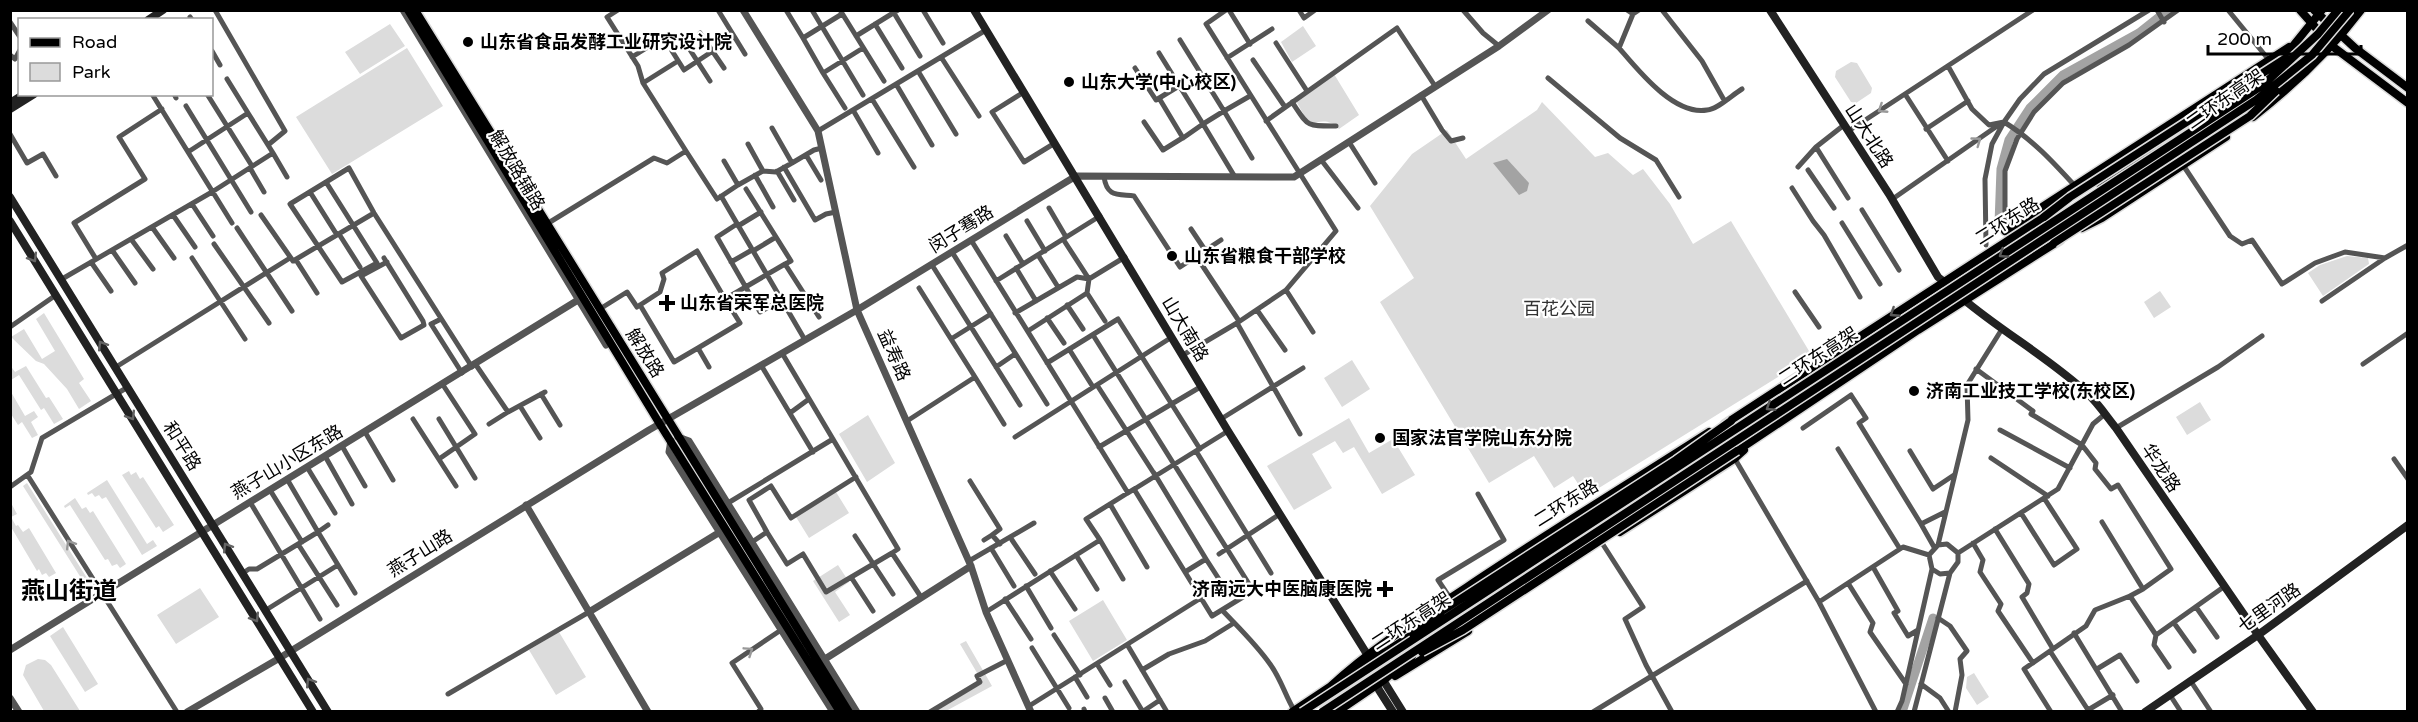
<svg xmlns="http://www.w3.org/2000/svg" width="2418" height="722" font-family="'Varela Round','Noto Sans SC',sans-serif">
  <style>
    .green { fill: #dcdcdc }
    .water { fill: #a3a3a3 }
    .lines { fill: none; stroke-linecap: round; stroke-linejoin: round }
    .river { stroke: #a3a3a3; stroke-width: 9 }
    .primary-casing { stroke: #dbdbdb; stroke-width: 11 }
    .trunk-casing { stroke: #dbdbdb; stroke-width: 11 }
    .minor { stroke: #555; stroke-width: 5 }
    .tertiary { stroke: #555; stroke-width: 7 }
    .secondary { stroke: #222; stroke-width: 8 }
    .primary { stroke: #000; stroke-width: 8 }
    .trunk { stroke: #000; stroke-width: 8 }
    .trunk-bridge-casing { stroke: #dbdbdb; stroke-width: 11; stroke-linecap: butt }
    .trunk-bridge { stroke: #000; stroke-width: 8 }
    .oneway { stroke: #999 }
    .oneway2 { stroke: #595959 }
    .oneway3 { stroke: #646464 }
    .poi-dot { fill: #000; stroke: #fff; stroke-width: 2 }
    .labels { text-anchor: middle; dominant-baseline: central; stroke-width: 4.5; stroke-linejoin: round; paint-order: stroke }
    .poi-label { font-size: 18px; font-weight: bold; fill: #000; stroke: #fff; text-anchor: start }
    .street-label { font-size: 18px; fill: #000; stroke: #fff }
    .park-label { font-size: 18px; fill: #333; stroke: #fff }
    .district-label { font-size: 24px; font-weight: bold; fill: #000; stroke: #fff }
  </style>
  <rect width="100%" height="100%" fill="#fff"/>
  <path class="green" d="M390,24L405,46L360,74L345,52Z
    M1303,26L1316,46L1292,62L1281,42Z
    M407,48L443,106L332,174L296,117Z
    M1851,62L1857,63L1872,88L1871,93L1856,103L1851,102L1835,77L1836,71Z
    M1334,74L1359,115L1339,129C1329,119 1322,121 1309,124L1296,101Z
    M1542,102L1595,157L1608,153L1633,175L1643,169L1670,204L1693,244L1731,221L1812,356L1586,496L1573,476L1554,488L1534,456L1489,483L1380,302L1414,278L1370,206L1412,154L1447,130L1466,159L1537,110Z
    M2347,256L2368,258L2369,264L2323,296L2308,273L2320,265Z
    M2160,291L2171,307L2154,318L2144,302Z
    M44,313L84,379L79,383L91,401L79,409L67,389L44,364L36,361L11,337L24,329L42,359L55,351L36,319Z
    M1352,360L1370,389L1342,407L1324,378Z
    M10,365L15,372L26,366L46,398L49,397L63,419L54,424L44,408L41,410L19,375L11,380Z
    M11,392L25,416L34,411L38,417L31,422L38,435L32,438L22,422L18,425L11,414Z
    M2200,402L2211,420L2187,435L2176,417Z
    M868,415L895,463L867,482L839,434Z
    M1349,418L1369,453L1393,439L1415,475L1382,494L1354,447L1343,453L1335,441L1312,454L1332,488L1294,510L1267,466Z
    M129,471L131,475L136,472L140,479L143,477L174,525L163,532L159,526L156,528L122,475Z
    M107,480L147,544L153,540L157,546L142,555L106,497L102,499L99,495L95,497L92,493L88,495L87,493Z
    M27,483L92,586L88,589L23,486Z
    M836,492L849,513L809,538L796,517Z
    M75,498L82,509L86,507L90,513L93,511L126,564L120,568L117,564L112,566L108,559L105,560L70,505L65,508L64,506Z
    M11,503L17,514L11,517L16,526L18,525L23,532L29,528L56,573L49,577L46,573L42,575L39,569L37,571L11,527Z
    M838,565L849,582L835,592L850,615L839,622L813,581Z
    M200,588L219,617L176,644L157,615Z
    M1103,600L1127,640L1093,661L1069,621Z
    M63,627L98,684L85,692L50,636Z
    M559,632L586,677L556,695L529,650Z
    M966,641L992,686L946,711L934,712L983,683L960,644Z
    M38,659L45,660L51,665L80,711H44L23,675L26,665Z
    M1974,673L1989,697L1977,705L1966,688L1967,677Z"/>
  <path class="water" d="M1507,159L1529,183L1527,191L1519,195L1493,163Z"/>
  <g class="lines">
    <path class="river" d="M1999,224L2001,169L2009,140L2030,108L2063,75L2139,33L2168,10
      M1902,712L1933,618"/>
    <g class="primary-casing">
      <path id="primary" d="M408,10L661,426L840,712
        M415,10L849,712
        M2300,10L2332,46L2408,103
        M2314,10L2355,48L2408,88"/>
    </g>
    <g class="trunk-casing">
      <path id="trunk" d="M2280,62L2322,10
        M2272,94L2300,72
        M2253,117C2294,85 2330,51 2361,10
        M2099,183L2254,83
        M2082,228L2102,218L2226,137
        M2005,231L2289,47
        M2063,234L2112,201
        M1725,424L2049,214
        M1650,502L1725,453L1737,451L1918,330L2060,240
        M1620,532L1734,459L1744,450
        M1348,676L1418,631
        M1395,676L1468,631
        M1331,686C1372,648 1420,618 1467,587C1546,534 1628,484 1709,432
        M1292,712L1334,684
        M1337,712L1384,680L1412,656"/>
    </g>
    <path class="minor" d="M718,10L745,54
      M786,10L803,38L842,14
      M812,10L863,95
      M840,10L884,81
      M923,10L943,43
      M1229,10L1250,44
      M1299,10L1304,18L1315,10
      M1463,10L1483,33L1499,46
      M1627,10L1633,14L1639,10
      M1662,10L1702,61L1724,100
      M2157,10L2164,22
      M2228,10L2269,60
      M894,13L920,56
      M190,17L192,20
      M1588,21L1619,48L1633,14
      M10,22L20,37
      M875,24L902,68
      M700,33L724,68
      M856,36L898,10
      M803,38L823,73L863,48
      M1180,40L1224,111L1250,96
      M685,42L710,81
      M1276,43L1307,91
      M1619,48C1638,70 1674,116 1707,110C1718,109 1732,95 1742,89
      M212,51L220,65
      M672,51L684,70L734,37
      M1159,53L1203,124L1224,111L1252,158
      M10,55L15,59L20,50
      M632,57L648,47
      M941,57L979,116
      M1227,58L1272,29
      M1253,60L1285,107
      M1948,66L1972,109L1989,125L2004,122C2032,139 2053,162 2075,186
      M1135,68L1156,100L1179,86
      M918,71L956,134
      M823,73L845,108
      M1548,78L1620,138L1656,160L1679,197
      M643,83L678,61
      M896,84L932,145
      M1024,92L992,112L1024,162L1055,143
      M152,94L232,223
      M174,94L176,98
      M207,94L252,166
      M1905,94L1948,161
      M1421,95L1442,130L1451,141L1463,138
      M1159,98L1183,138L1203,124L1235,177
      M872,99L914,167
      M1292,102C1309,127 1305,126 1336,126
      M186,106L251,212
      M853,110L878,153
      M248,113L268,145
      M1266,121L1397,28L1435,86
      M1144,122L1163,150L1184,137
      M1926,129L1968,101
      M1850,130L2033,10
      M818,131L986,30
      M10,134L27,163L43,154L56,176
      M1349,142L1375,183
      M1816,147L1848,198
      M686,151L717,199L738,185L724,161
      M188,152L248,113L227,79
      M273,153L287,177
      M806,155L821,180
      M1322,161L1358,208
      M792,163L814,150L822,148
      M2183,165L2230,236L2242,244L2252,240L2282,284L2315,263L2345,252L2385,258L2408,245
      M784,167L815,220L826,214L836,212
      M1798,167L1816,147L1844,125
      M250,168L264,192
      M1808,170L1834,208
      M763,171L776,172L792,163L772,128
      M777,171L794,200
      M755,175L773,207
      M1104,177C1107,197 1117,194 1134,196L1180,267L1221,240
      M326,182L377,263L342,282L290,204L349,168L374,213L472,367
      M738,185L763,171L748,144
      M1792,188L1813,221L1824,235L1860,297
      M746,189L791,261L785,264L819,317
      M310,192L337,235
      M721,196L805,340
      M1894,198L2000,124
      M192,204L213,236
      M1049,208L1066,237
      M1862,210L1899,270
      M173,215L195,247
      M261,215L293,261L374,213
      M1027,221L1045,251
      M550,222L654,158L667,163L686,151L643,83L638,66L607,17L618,10
      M1842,223L1880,284
      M737,224L717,237L760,312L781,300
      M738,226L761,212
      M152,227L174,258
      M237,228L292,311
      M1191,229L1205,250
      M2005,231V171L2017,139L2034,112L2063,83L2129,45L2178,10
      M339,234L360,267
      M1006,236L1023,264
      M131,239L153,269
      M971,240L1128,493L1228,431
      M214,244L269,323
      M1986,245L1985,179L1992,144L2004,122L2020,99L2044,74L2149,10
      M112,250L135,283
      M753,251L776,237
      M952,252L1047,404
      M1038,255L1058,287
      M1196,256L1239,321
      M192,258L245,339
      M384,258L423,321L424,325L401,338L361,276L387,262
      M96,259L74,223L145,179L119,137L162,109
      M294,261L296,260L317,293
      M91,262L111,291
      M731,262L752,250
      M932,265L1020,405
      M1016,268L1036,301
      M62,279L212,192L273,153L268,145L285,131L215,10
      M996,281L1100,216
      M919,288L951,339L991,314
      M1286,290L1313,332
      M1795,292L1819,327
      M1087,293L1105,321
      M2322,301L2385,258
      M640,305L674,362L698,348L709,367
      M1067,305L1083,329
      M603,307L627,292L637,307L660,292L664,279L662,273L697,251L725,299
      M1257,310L1285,350
      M1015,313L1077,277L1089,279L1125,257
      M1047,318L1064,343
      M441,319L431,324L462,373
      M1237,323L1300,434
      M10,327L56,295
      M1028,331L1087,293L1089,279L1063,239
      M1093,335L1249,584
      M951,339L975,377
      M698,348L740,323L725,299L785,264
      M1069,349L1093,387
      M782,353L898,549L892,553L921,597
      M1183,355L1237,323L1286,290L1336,231L1206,24L1226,10
      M1047,363L1118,319L1200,449
      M2363,364L2408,333
      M476,365L508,412L545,392
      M761,365L813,452
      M116,367L290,258
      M996,367L1015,354
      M1976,369L2033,411L2031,414L2082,445L2096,463L2095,469L2111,489L2118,485L2171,569L2143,589L2130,596
      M1097,385L1155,475
      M541,394L560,425
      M520,406L540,438
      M790,413L809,399
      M413,419L456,486
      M439,419L475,478
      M1221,419L1303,368
      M907,421L975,377L1004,424
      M489,424L508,412
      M1803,428L1851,395L1866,418L1859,423L1921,524L1945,512
      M2116,428L2218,367L2262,336
      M2000,430L2070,468
      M365,432L393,480
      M1015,437L1172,337
      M342,446L365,486
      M1099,447L1202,386
      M1838,449L1900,549
      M1196,451L1271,573
      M1910,451L1933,489L1954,475
      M325,456L352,504
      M1991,458L2048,496
      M439,459L475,434L443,385
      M1735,459L1819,602L1876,712
      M2394,459L2408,479
      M307,467L335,513
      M1154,473L1206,559
      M28,476L177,712
      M970,481L1000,529L992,535
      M10,487L31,472L42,438L128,387
      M270,490L302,542
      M250,502L320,619
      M728,503L833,439
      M1110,504L1147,567
      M2021,513L2054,565L2077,549L2044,498
      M2102,522L2143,589
      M1921,524L1934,547
      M328,525L318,532L355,593
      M765,529L787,564L803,554L826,592L892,553
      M1995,529L2029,584L2027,593L2022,597L2053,649
      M855,536L893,594
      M984,540L992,535L1000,544
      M1012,540L1035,574
      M1100,540L1123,579
      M752,542L767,532L749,500L771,486L791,518L856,477
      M1602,543L1643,607L1625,619L1646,665L1672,712
      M1973,543L1983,560L1980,572L2001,604L1998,611L2033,663
      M298,544L337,605
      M1938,545L1947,544L1958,553
      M991,548L1014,586
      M1958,553L2058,489L2093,424L2105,414
      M1219,554L1280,514
      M1076,555L1097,589
      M969,561L1034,523
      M1873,567L1898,611L1894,613L1908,636L1918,630
      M1932,569L1940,574L1950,573
      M1050,571L1075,609
      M1185,572L1206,559L1226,590
      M243,573L249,569H257L318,532L287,479
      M851,577L873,611
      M1848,583L1873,623L1870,632L1906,684
      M1026,586L1051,628
      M1450,598L1438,580L1504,540L1478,494
      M1005,599L1031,639
      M1819,602L1903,547L1929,555
      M2196,607L2217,637
      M266,610L338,565
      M1222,610C1238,627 1256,644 1270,664C1281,679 1285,695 1294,710
      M986,612L1100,540L1086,519L1134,489L1212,616L1243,597
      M1938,618L1950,626L1967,651L1960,659L1962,675L1955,712
      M2174,623L2194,651
      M2074,633L2122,712
      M1054,635L1080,675
      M2156,635L2154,645L2169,667
      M1128,646L1167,712
      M1032,648L1069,708
      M2050,651L2088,710L2113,695
      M1097,664L1110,685
      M2097,669L2120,655L2137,681
      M1142,670L1169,654L1205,641L1234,623
      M1075,677L1087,697
      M2190,680L2211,712
      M1125,682L1143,712
      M1921,684L1940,698L1949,712
      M448,694L589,612
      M2170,695L2181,712
      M1105,698L1113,712
      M1029,706L1201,598
      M1084,709L1085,712
      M758,712L761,709L732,663L781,630
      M930,712L980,682L977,676L1008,660
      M1142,712L1160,700
      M1593,712L1807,581
      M1897,712L1902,701L1932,569L1929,555L1938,545L1968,420L1967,385L2002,329
      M1914,712L1950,573L1958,562V553
      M2051,712L2024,669L2086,626L2095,610L2130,596L2156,635L2225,586"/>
    <path class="tertiary" d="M403,10L606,345
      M743,10L818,131L857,310L971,566L986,612L1031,712
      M678,437L689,441L857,712
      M671,441L669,452L833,712
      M526,505L648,712
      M589,612L720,532
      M10,650L578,300
      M825,659L971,566
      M10,698L19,712
      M187,712L278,659L649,430L857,310L1076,176L1294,177L1499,46L1548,10"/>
    <path class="secondary" d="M974,10L1228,431L1403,712
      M1770,10L1889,194L1938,277L1949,286
      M148,20L163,10
      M10,103L24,94
      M10,109L34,94
      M10,197L328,712
      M10,221L313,712
      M1962,298C2002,332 2048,357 2087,393C2098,403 2107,417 2116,428L2258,635L2313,712
      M1375,680L1379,690L1393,712
      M2145,712L2258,635L2408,525"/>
    <use href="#primary" class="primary"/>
    <use href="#trunk" class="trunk"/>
    <g class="trunk-bridge-casing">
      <path id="trunk-bridge" d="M2044,217L2070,197L2286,58
        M2054,243L2250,116L2276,91
        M1413,634L1442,611L1676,460L1731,421
        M1422,652L1463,630L1737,451
        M1302,712L2263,85L2318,34L2338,10
        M1322,712L2256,100L2312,55L2350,10"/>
    </g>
    <use href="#trunk-bridge" class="trunk-bridge"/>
  </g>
  <defs><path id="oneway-chevron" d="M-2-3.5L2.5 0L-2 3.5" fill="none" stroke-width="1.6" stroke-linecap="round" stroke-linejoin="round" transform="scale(1.5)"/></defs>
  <g class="oneway">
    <use href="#oneway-chevron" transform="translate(1882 109) rotate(147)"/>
    <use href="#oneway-chevron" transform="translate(1977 141) rotate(-36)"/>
    <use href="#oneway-chevron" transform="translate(70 544) rotate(-122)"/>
    <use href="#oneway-chevron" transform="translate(749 651) rotate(-34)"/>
  </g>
  <g class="oneway2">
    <use href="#oneway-chevron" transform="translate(2003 254) rotate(147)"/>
    <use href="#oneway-chevron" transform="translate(1894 313) rotate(147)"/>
    <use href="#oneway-chevron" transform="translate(1770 407) rotate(147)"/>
  </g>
  <g class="oneway3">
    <use href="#oneway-chevron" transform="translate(33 258) rotate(58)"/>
    <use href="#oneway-chevron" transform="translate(102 345) rotate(-122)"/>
    <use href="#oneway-chevron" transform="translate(131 416) rotate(58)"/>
    <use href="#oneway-chevron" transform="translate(227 547) rotate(-122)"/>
    <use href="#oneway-chevron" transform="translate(255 618) rotate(58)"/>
    <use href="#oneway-chevron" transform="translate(310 682) rotate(-122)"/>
  </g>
  <g class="poi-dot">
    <circle cx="468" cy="42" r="6"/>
    <circle cx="1069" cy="82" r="6"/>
    <circle cx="1172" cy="256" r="6"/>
    <path d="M664 294h6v6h6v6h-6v6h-6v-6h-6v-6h6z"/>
    <circle cx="1914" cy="391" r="6"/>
    <circle cx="1380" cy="438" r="6"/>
    <path d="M1382 580h6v6h6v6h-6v6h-6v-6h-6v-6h6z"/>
  </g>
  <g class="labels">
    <g class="poi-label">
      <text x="480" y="42">山东省食品发酵工业研究设计院</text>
      <text x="1081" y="82">山东大学(中心校区)</text>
      <text x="1184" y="256">山东省粮食干部学校</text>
      <text x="680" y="303">山东省荣军总医院</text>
      <text x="1926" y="391">济南工业技工学校(东校区)</text>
      <text x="1392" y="438">国家法官学院山东分院</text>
      <text x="1372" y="589" text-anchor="end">济南远大中医脑康医院</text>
    </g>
    <g class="street-label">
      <text transform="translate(2225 99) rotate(-35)">二环东高架</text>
      <text transform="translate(1869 136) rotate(57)">山大北路</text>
      <text transform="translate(517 170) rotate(59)">解放路辅路</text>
      <text transform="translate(2007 221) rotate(-32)">二环东路</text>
      <text transform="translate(961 229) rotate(-32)">闵子骞路</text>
      <text transform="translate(1185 329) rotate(59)">山大南路</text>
      <text transform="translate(645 353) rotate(58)">解放路</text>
      <text transform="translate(894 355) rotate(66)">益寿路</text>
      <text transform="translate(1818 356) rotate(-33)">二环东高架</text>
      <text transform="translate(182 446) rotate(58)">和平路</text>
      <text transform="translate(287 462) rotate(-31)">燕子山小区东路</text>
      <text transform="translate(2161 468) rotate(56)">华龙路</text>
      <text transform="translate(1566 503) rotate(-32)">二环东路</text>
      <text transform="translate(420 553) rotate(-32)">燕子山路</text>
      <text transform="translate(2269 608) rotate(-35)">七里河路</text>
      <text transform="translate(1411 621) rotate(-33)">二环东高架</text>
    </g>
    <g class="park-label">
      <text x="1559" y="309">百花公园</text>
    </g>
    <g class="district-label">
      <text x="69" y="591">燕山街道</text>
    </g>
  </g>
  <rect width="2418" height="722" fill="none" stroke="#000000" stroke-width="24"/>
  <rect x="18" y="18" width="195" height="78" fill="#ffffff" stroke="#999999" stroke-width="1.5"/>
  <rect x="30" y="38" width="30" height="9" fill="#000000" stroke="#999999" stroke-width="1.5"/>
  <text x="72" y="48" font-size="18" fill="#000000">Road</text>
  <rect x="30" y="63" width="30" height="18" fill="#dcdcdc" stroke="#999999" stroke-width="1.5"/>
  <text x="72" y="78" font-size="18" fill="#000000">Park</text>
  <path d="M2208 45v9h153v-9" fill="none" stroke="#000000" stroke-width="3"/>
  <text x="2217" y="45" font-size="18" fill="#000000" stroke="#ffffff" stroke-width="4.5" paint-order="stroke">200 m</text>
</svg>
